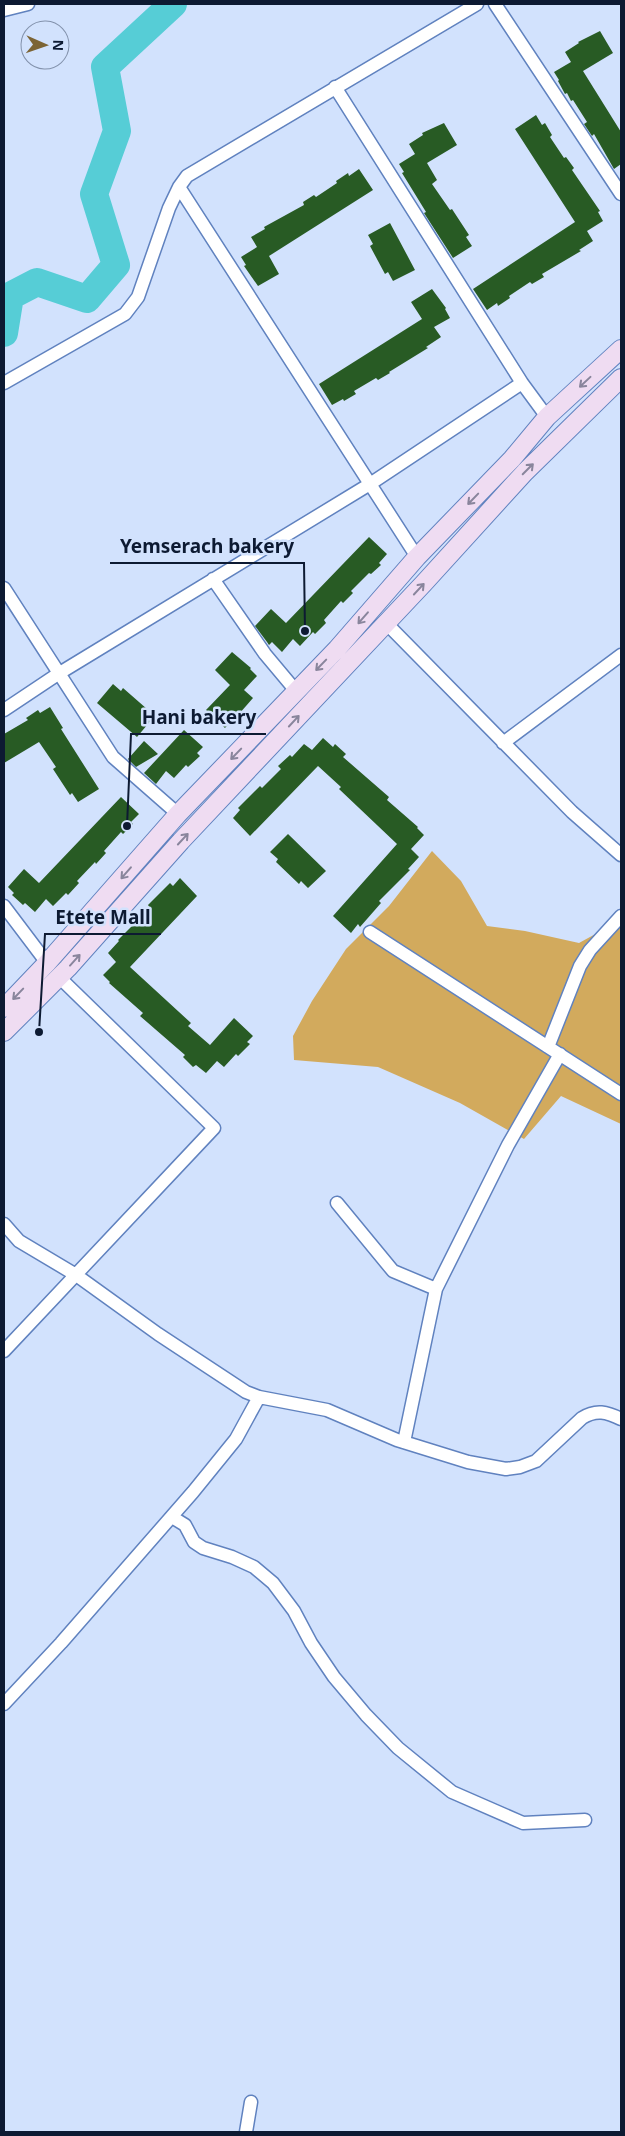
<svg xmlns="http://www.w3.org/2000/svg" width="625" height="2136" font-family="'Noto Sans',sans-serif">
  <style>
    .forest { fill: #d2aa5d }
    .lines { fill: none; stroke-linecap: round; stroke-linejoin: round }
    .river { stroke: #56cdd6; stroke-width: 28 }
    .building { fill: #285b24 }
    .street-casing { stroke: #6082bf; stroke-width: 15 }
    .secondary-casing { stroke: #6082bf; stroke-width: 20 }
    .street { stroke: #fff; stroke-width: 12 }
    .secondary { stroke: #efdcf2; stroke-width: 18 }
    .oneway { stroke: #89859c }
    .leader { fill: none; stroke: #0d1a32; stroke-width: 2 }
    .callout-dot { fill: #0d1a32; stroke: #d2e2fd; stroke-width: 2 }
    .callout-label { font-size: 19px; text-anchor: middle; font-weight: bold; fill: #0d1a32; stroke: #d2e2fd; stroke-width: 5; stroke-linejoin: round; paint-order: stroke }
  </style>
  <rect width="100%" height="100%" fill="#d2e2fd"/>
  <path class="forest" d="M432,851L461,881L487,926L525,931L579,943L621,920V1124L561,1096L524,1139L460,1103L378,1067L294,1060L293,1036L312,1001L346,949L389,906Z"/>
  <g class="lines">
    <path class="river" d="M4,333L10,296L37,282L87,299L116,265L94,194L117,131L105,67L173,4"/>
  </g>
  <path class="building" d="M600,31L613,53L583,71L621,132V164L614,169L594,134L592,136L584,124L587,122L573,100L571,101L567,93L565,94L558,81L559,80L554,72L571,62L565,52L579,43L578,42Z
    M536,115L542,125L545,123L552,135L550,137L564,158L566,157L574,168L572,170L600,211L598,212L603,221L587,231L593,241L579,250L581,251L542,274L544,277L532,284L530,282L509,296L510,298L498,306L497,303L487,310L473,289L575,222L515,129Z
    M444,123L457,145L427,163L437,180L432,184L450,210L452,209L469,235L466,237L472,246L453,258L424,213L426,212L402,173L404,172L399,164L415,154L409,144L423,135L422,133Z
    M359,169L373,190L269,256L279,274L258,286L244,266L246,265L241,257L257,247L251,237L265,229L264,227L304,205L303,202L314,195L316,197L337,183L336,181L348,173L349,176Z
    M390,223L415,270L393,281L388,272L385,274L370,246L373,244L368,235Z
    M432,289L446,308L445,309L450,318L434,327L441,337L426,347L428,348L389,372L390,373L378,380L376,378L354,391L356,394L344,401L343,399L332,405L319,384L422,319L411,302Z
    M369,537L387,554L379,563L381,565L371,574L369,573L351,591L353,593L343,603L341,601L324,620L326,623L315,634L313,632L300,646L293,639L282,652L272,642L269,645L267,642L255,626L271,609L286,623Z
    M232,652L251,668L250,669L257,676L244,690L253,698L232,722L231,721L225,728L206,710L230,685L215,670Z
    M113,684L121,691L123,688L147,709L145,711L153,718L137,737L97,703Z
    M50,707L63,728L61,729L99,789L78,802L72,793L70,795L53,769L56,767L39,742L4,763V734L28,720L26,718L38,710L40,713Z
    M184,730L203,747L197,753L200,756L188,767L186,765L174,778L166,771L156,784L144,773Z
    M323,738L333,747L335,744L346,754L343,757L389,797L387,800L418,827L417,828L424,835L411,849L419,857L408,869L410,870L379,901L381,903L360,927L358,924L351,933L333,916L397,844L339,789L341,787L318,766L250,836L233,818L240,810L238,808L260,786L262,788L281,769L278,766L290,755L292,757L304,744L312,750Z
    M144,741L158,754L136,767L128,759Z
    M121,797L139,814L131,822L133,824L123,834L121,832L104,851L106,853L96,864L95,862L77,881L79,883L68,895L66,893L53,906L46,899L35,912L25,903L23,905L12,895L14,893L8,887L24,869L39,883Z
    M288,834L326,871L308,888L301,881L299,884L276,862L278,859L270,852Z
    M180,878L197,896L130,967L191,1023L188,1026L210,1045L234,1018L253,1036L247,1042L250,1044L238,1056L236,1054L224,1067L217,1061L206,1073L196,1065L193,1067L183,1057L185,1055L140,1016L143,1013L109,983L110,982L103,975L116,962L108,953L119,941L118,940L150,908L148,905L170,883L173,886Z"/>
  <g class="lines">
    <g class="street-casing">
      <path id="street" d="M495,4L621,194
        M4,10L28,4
        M335,87L522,383L547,417
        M179,187L417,557
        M4,383L125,314L138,297L169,208L179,187L187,176L477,4
        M213,579L265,654L296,691
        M4,588L113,757L178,814
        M386,623L572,812L621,855
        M4,710L58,674L370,484L522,383
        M503,743L621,655
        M4,906L47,963
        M370,932L621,1094
        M548,1047L580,966L590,950L621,916
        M337,1203L393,1271L436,1289
        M4,1224L19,1241L76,1275L158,1334L246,1392L259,1397L327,1410L397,1440L468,1462L506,1469L520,1467L536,1461L582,1418C596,1409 607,1412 621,1419
        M4,1351L214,1128L59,977
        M404,1442L436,1289L508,1145L560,1054
        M172,1517L185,1525L194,1542L203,1548L232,1557L254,1567L273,1583L294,1611L311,1643L334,1677L366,1715L398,1748L452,1792L523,1823L585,1820
        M4,1704L61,1643L193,1492L236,1439L259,1397
        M246,2132L251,2102"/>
    </g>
    <g class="secondary-casing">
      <path id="secondary" d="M4,1008L47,963L178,814L337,649L417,557L512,459L547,417L621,349
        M4,1032L68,968L181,841L424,583L525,472L621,378"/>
    </g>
    <use href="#street" class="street"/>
    <use href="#secondary" class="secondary"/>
  </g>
  <defs><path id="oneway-shaft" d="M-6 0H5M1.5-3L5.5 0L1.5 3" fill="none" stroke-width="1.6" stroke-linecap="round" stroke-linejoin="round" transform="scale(1.25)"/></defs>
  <g class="oneway">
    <use href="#oneway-shaft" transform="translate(585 382) rotate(137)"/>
    <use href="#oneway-shaft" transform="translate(528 469) rotate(-45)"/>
    <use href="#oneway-shaft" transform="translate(473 499) rotate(134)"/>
    <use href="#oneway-shaft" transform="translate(419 589) rotate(-47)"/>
    <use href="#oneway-shaft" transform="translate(363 618) rotate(131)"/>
    <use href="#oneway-shaft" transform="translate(321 665) rotate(134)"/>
    <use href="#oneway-shaft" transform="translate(294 721) rotate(-47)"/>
    <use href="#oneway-shaft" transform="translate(236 754) rotate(134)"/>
    <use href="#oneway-shaft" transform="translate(183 839) rotate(-47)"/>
    <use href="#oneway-shaft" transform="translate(126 873) rotate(131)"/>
    <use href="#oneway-shaft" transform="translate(75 960) rotate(-48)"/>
    <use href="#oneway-shaft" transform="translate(18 994) rotate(134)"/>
  </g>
  <path class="leader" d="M305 631L304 563H110M127 826L131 734H266M39 1032L45 934H161"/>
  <g class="callout-dot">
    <circle cx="305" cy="631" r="5"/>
    <circle cx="127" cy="826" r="5"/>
    <circle cx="39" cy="1032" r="5"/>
  </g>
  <g class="callout-label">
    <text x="207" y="553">Yemserach bakery</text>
    <text x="199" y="724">Hani bakery</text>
    <text x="103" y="924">Etete Mall</text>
  </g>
  <rect width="625" height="2136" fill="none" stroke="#0d1a32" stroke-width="10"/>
  <g transform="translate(45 45) rotate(92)"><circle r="24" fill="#d2e2fd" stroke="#8392ac"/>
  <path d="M0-4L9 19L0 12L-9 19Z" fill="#7c6435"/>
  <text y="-8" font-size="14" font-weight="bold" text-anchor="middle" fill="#0d1a32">N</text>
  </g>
</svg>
